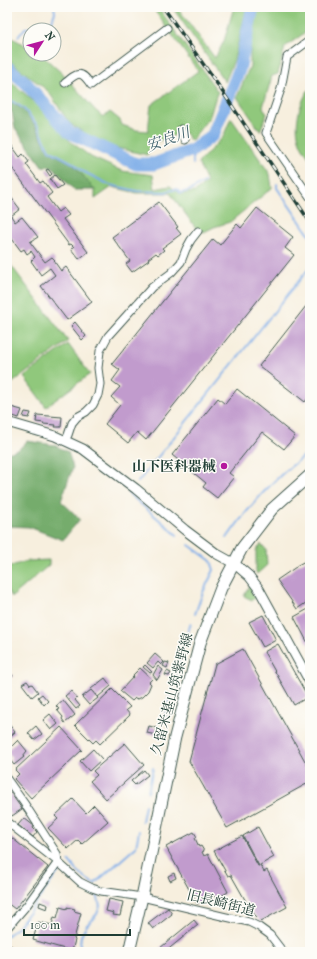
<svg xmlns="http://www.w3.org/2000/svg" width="317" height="959" font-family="'IM FELL French Canon','Noto Serif JP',serif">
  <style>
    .green { fill: #90c87c; stroke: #588258 }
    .forest { fill: #74ac6c; stroke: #4a7450 }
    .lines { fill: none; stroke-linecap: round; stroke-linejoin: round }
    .stream { stroke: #7eade8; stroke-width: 2 }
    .river { stroke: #7eade8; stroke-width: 13 }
    .building { fill: #c19bcd }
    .minor-casing { stroke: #3f584e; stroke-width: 9 }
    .tertiary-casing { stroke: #3f584e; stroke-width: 11 }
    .primary-casing { stroke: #3f584e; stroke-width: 13 }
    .trunk-casing { stroke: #3f584e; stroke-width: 14 }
    .minor { stroke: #fff; stroke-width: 7 }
    .tertiary { stroke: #fff; stroke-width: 9 }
    .primary { stroke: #fff; stroke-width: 11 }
    .trunk { stroke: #fff; stroke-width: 12 }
    .rail-casing { stroke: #1f3d34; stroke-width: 3.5 }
    .rail { stroke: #fdfcf7; stroke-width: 2; stroke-dasharray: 6; stroke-linecap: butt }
    .poi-dot { fill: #b5179e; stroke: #fdfcf7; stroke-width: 1.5 }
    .labels { text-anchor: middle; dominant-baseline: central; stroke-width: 3; stroke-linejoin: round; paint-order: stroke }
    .poi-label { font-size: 14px; font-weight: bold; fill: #1f3d34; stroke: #fdfcf7; text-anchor: end }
    .street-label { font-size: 14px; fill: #1f3d34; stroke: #fdfcf7 }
    .water-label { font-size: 15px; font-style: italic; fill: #3c5f6a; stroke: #fdfcf7 }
  </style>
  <rect width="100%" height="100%" fill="#fdfcf7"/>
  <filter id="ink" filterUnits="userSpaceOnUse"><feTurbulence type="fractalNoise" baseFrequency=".025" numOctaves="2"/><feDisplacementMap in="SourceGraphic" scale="8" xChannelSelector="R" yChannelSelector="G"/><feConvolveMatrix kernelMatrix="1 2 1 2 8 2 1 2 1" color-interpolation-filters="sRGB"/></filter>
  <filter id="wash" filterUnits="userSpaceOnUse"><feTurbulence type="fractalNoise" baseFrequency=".012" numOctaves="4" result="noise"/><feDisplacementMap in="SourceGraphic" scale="16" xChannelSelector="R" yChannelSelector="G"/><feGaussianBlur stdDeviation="0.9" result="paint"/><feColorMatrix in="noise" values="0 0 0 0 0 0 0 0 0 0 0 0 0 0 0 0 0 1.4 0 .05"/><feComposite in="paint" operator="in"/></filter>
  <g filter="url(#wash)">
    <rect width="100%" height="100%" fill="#f7efde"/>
    <path class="green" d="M152,7H158L218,92L216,96L210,116L191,141L184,132L152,143L147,155L104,145L70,124L48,91L7,59V36L18,41L30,48V54H40L44,57L66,77L95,110L103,117L110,112L120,120L122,125L136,130L148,131L151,105L198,71Z
      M172,7H177L215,58L224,41L234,7H247L234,60L225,82Z
      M259,7H310V29L285,47L278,74L272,76L263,107L267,114L260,131L237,97L250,66V47Z
      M7,78L46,112L70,141L91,157L122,171L153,175L155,189L170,186L181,194L195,192L207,182L198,163L223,137L231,118L270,174L272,188L230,222L214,227L204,232L195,227L170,193H137L112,187L95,199V190L73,164L49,151L35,125L23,109L7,100Z
      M310,88V159C306,153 301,147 299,139C294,123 300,101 310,88Z
      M7,260L68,341L7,387Z
      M68,344L90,374L46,407L24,377Z
      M261,544L266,549L267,565L257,574L256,572V551Z
      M49,560V565L12,597L7,589V565L11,566L27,561Z
      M250,585L257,596L252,600L244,596Z"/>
    <path class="forest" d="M7,100L23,109L35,125L49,151L73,164L95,190H74L53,167L42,166L15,128L12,112L7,109Z
      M27,441L54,445L68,452L73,467L61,501L80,519L63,540L29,527L7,526V453L18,450Z"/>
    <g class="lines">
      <path class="stream" d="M18,37L25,28H41L52,21L55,12L54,7
        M7,55L11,51
        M7,98L23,108L38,126L49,150L73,163L84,172L110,185L137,191L165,192L176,189L181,193L191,190L204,182
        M193,150V164
        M277,184V188L310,236
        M138,482L310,267
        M128,493L177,535
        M227,538C243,515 261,493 282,474C291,466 301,459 310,451
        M189,545L211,561L214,570L203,592L195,614
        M182,650L191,623
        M172,686L179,659
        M165,717L169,697
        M160,738L162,730
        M148,792L153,768
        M142,821L145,805
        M69,861C78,872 82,877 94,884L136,847L139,831
        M7,936L19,926L59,871
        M79,952L81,936L87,925L97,914L100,906L97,894"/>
      <path class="river" d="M7,67L25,82L69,132L136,164H154L193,150L213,135L239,70L253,7"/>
    </g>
    <g id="blocks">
      <path class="building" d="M7,139L20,157L23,154L29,162L26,164L40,183L43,181L52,193L47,197L58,212L63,208L69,215L63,219L88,252L79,259L71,249L74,247L71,244L69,245L7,161Z
        M48,169L52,174L50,176L46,170Z
        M55,175L63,185L57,189L50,179Z
        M7,192L20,209L11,216L15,222L22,217L38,237L30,242L45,262L52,257L55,260L54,261L61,271L66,267L92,302L67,320L41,286L55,275L50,268L41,275L31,261L35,257L31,251L27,254L24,249L21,251L7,232Z
        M159,202L178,227L176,228L181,234L162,248L164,250L158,255L156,253L148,259L149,260L132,272L126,264L130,261L112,237Z
        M257,208L293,237L285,248L294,255L146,440L137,432L128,443L105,424L120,405L111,397L120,387L112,381L120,370L112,364L213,239L220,245L237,224L241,228Z
        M310,301V395L305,402L259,366Z
        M75,322L86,336L82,340L71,326Z
        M237,389L295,436L284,449L262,432L229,473L234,477L217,498L203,487L206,483L172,455L218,398L225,404Z
        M7,406L22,410L19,418L7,414Z
        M25,412L31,413L29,418L23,417Z
        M37,415L62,417L61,427H55L56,425L43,424L44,423L36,422Z
        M307,560L310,564V600L297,609L277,580L296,567V566Z
        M310,608V647L294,617Z
        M263,615L276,640L263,647L249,622Z
        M278,644L308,697L294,705L264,652Z
        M243,649L310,770V782L227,828L189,761L215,664Z
        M155,654L164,662L161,665L158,662L153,668L147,663Z
        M165,662L169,663L167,668L163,666Z
        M145,665L152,672L150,673L143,667Z
        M158,666L163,670L157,680L153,675Z
        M7,668L13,676L9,679L10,680L7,682Z
        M140,668L152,679L149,682L151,684L148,691L142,697L138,699L135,698L132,701L120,691L134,676L133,675Z
        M167,671L171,673L169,676L165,675Z
        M105,678L111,686L98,697L91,689Z
        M27,681L30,685L32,684L38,692L32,697L22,684Z
        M112,689L130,707L126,710L130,715L100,744L96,740L93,743L75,725Z
        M91,690L98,698L89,705L82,697Z
        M71,691L77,698L75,700L80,706L76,709L65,696Z
        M42,694L48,701L44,705L38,697Z
        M63,700L75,715L65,723L62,719L63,717L57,710L59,709L56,706Z
        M50,714L58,724L51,730L43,720Z
        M7,722L15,732L7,739Z
        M36,726L42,734L34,740L28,733Z
        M149,726L157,728L156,735L147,733Z
        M61,727L82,750L31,798L14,779L19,774L15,770Z
        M18,740L27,751L23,756L24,757L14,765L10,760L12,758L8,753L9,752L8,750Z
        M125,743L144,765L106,799L90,781L97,775L93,771Z
        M93,749L102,759L89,771L80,761Z
        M144,770L148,775L135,785L131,781Z
        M7,788L22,809L12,816L7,809Z
        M73,799L86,813L94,805L108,821L82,844L78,840L68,849L48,828L58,819L55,816Z
        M24,818L34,826L33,828L37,832L33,837L18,825Z
        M258,827L274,857L260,865L264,872L267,870L287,907L261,921L254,914L249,905H248L231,875L228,876L214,851L242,836L258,866H259L243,836Z
        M194,832L197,837L195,838L199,847L201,846L204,851L202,852L204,856L208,854L228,892L216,899L214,895L197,904L166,847Z
        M7,834L48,867L15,909L7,903Z
        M174,873L176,878L170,881L168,876Z
        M109,899L123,902L120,916L113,915L114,913L106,911Z
        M40,902L48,905L47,909L39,906Z
        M60,907L67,909V907L75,909L74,911L81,913L74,939L75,940L72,951L33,940L38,922L52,925L54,917L57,918Z
        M168,908L172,914L153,929L148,923Z
        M194,920L198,925L165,952H163L160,948Z"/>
    </g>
  </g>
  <g filter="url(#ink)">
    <use href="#blocks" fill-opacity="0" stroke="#3f584e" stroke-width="1"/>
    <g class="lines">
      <g class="minor-casing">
        <path id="minor" d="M310,40L287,57L281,89L266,133L310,197
          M65,83C78,72 81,70 91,85L167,28
          M181,129L185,140
          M65,441L68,435L72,423L77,417L86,412L93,405L98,395L100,384L98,368L100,351L108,336L152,287L171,273L181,262L186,249L191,240L198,231
          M7,779L24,803L57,854L58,862L27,905L7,928
          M7,822L58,862L80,882L92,888L101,891L142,897L226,917L249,922L259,927L270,935L283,952"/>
      </g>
      <g class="tertiary-casing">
        <path id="tertiary" d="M7,422L55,436L83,449L136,489L185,530L217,554L235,564L249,576L259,589L310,682"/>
      </g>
      <g class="primary-casing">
        <path id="primary" d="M129,952L142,897L175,737L200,643L221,588L242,548L272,509L310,475"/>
      </g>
      <g class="trunk-casing">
        <path id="trunk" d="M7,951L9,952"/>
      </g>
      <use href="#minor" class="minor"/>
      <use href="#tertiary" class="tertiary"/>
      <use href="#primary" class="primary"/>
      <use href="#trunk" class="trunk"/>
      <g class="rail-casing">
        <path id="rail" d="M163,7L218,85L310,222"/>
      </g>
      <use href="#rail" class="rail"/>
    </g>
  </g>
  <circle class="poi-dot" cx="224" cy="466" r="4"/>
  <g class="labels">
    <g class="poi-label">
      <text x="216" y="466">山下医科器械</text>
    </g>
    <g class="street-label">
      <text transform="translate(172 694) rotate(-75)">久留米基山筑紫野線</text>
      <text transform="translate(221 903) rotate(14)">旧長崎街道</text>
    </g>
    <g class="water-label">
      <text transform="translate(168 139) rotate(-20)">安良川</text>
    </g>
  </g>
  <rect width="317" height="959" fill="none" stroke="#fdfcf7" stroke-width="24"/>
  <g transform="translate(42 42) rotate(54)"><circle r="19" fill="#fdfcf7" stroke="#a4b0a9"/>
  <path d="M0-3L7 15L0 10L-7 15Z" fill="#b5179e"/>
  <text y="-6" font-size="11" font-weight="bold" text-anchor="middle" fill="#1f3d34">N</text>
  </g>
  <path d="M24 929v6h106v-6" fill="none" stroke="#1f3d34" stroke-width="2"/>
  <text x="30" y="929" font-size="12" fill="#1f3d34" stroke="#fdfcf7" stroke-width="3" paint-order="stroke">100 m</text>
</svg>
